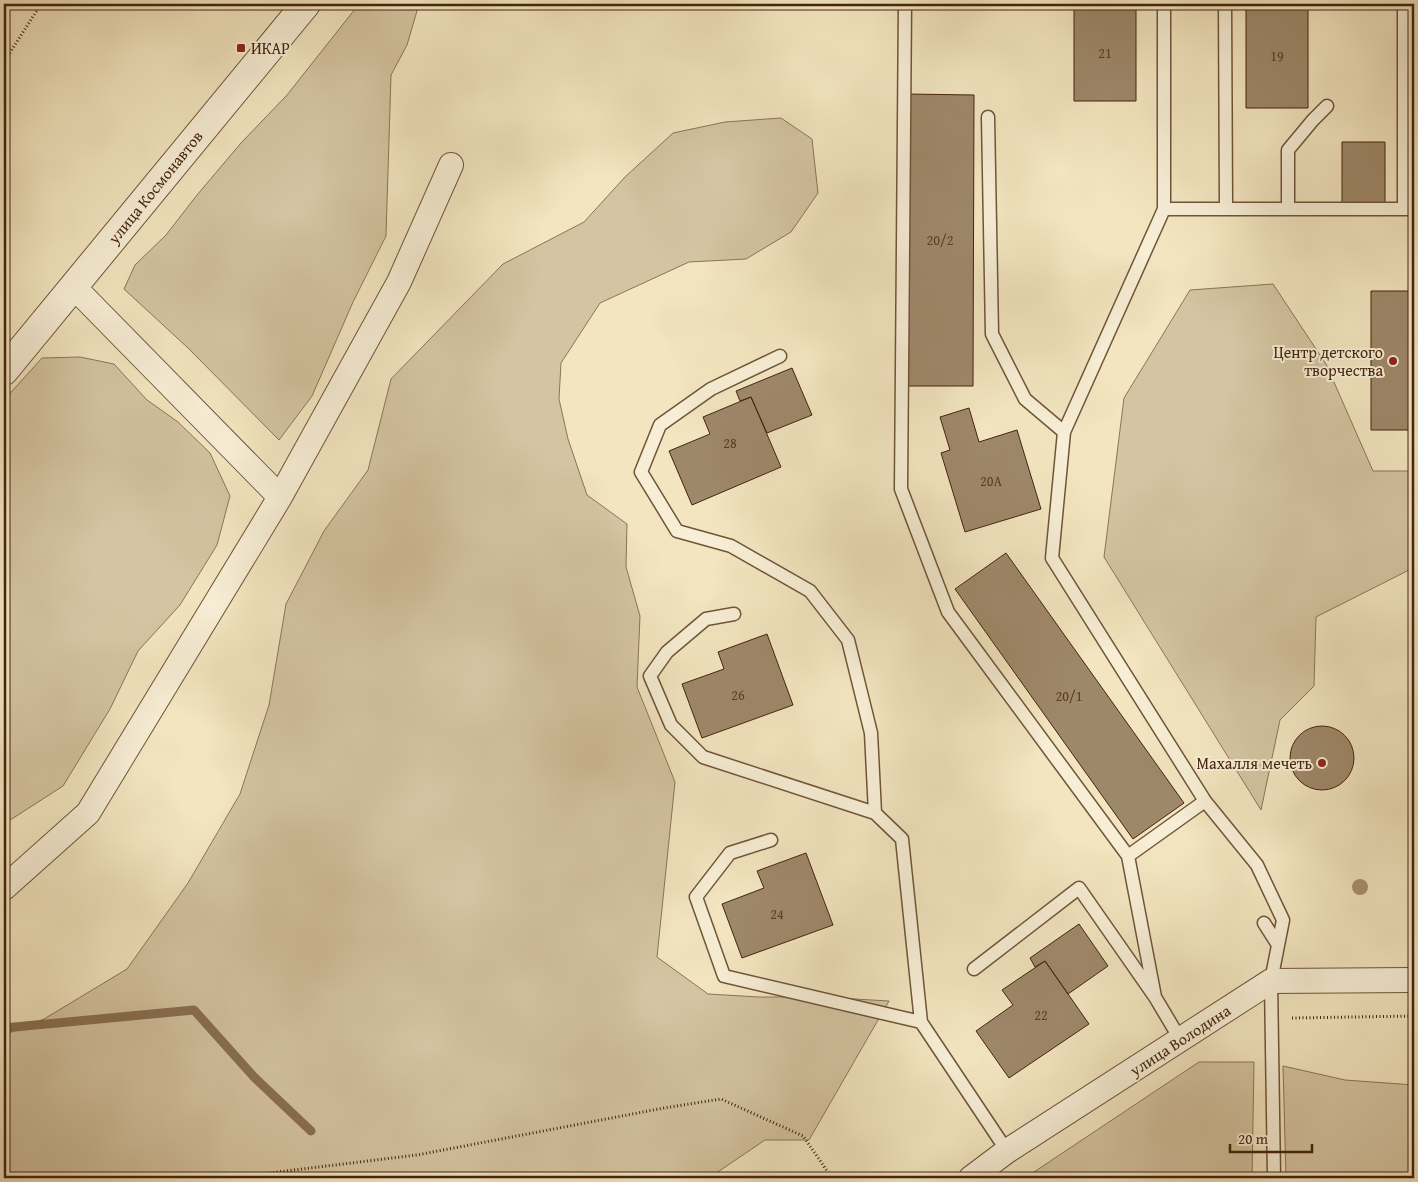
<svg xmlns="http://www.w3.org/2000/svg" width="1418" height="1182" font-family="'Gentium Book Plus',serif">
  <style>
    .green { fill: #d4c4a1; stroke: #8c7457 }
    .lines { fill: none; stroke-linecap: round; stroke-linejoin: round }
    .stream { stroke: #897053; stroke-width: 9 }
    .building { fill: #9e886a; stroke: #44240d }
    .service-casing { stroke: #70543a; stroke-width: 15 }
    .minor-casing { stroke: #70543a; stroke-width: 26 }
    .tertiary-casing { stroke: #70543a; stroke-width: 30 }
    .path { stroke: #44240d; stroke-width: 3; stroke-dasharray: 1 2.5; stroke-linecap: butt }
    .service { stroke: #f7eed5; stroke-width: 12 }
    .minor { stroke: #f7eed5; stroke-width: 24 }
    .tertiary { stroke: #f7eed5; stroke-width: 28 }
    .tree { fill: #a69171 }
    .poi-dot { fill: #8f2418; stroke: #f7eed5; stroke-width: 2 }
    .labels { text-anchor: middle; dominant-baseline: central; stroke-width: 4; stroke-linejoin: round; paint-order: stroke }
    .number-label { font-size: 14px; fill: #5a3d24 }
    .poi-label { font-size: 16px; fill: #44240d; stroke: #f7eed5; text-anchor: end }
    .street-label { font-size: 16px; fill: #44240d; stroke: #f7eed5 }
  </style>
  <rect width="100%" height="100%" fill="#f2e5bf"/>
  <filter id="stains"><feTurbulence type="fractalNoise" baseFrequency=".004" numOctaves="4"/><feColorMatrix values="0 0 0 0 .2 0 0 0 0 .09 0 0 0 0 .02 0 0 0 .5 -.17"/></filter>
  <radialGradient id="worn" r=".72"><stop offset=".6" stop-color="#630" stop-opacity="0"/><stop offset="1" stop-color="#630" stop-opacity=".3"/></radialGradient>
  <path class="green" d="M359,4H419L407,45L391,75L386,236L353,302L312,396L279,440L188,348L124,289L135,265L166,235L197,195L241,143L287,95Z
    M781,118L812,139L818,193L791,232L746,259L689,262L600,303L561,363L559,399L568,439L587,495L627,524L626,567L640,616L637,687L675,782L657,957L708,994L759,997H821L889,1001L809,1140H765L709,1178H4V1035L44,1019L127,969L188,883L240,794L269,705L286,604L324,531L368,470L391,379L503,264L584,222L625,177L673,133L725,122Z
    M1273,284L1326,364L1373,471H1414V569H1411L1316,617L1314,686L1280,720L1261,810L1104,557L1124,398L1190,290Z
    M80,357L114,364L147,400L178,422L210,453L230,496L217,545L180,605L138,651L110,709L63,786L4,824V400L42,358Z
    M1199,1062H1254L1252,1178H1025Z
    M1283,1066L1345,1080L1414,1085V1178H1286Z"/>
  <g class="lines">
    <path class="stream" d="M4,1028L194,1010L254,1077L311,1131"/>
  </g>
  <path class="building" d="M1074,4H1136V101H1074Z
    M1246,4H1308V108H1246Z
    M907,94L974,95L973,386H906Z
    M1342,142H1385V203H1342Z
    M1371,291H1414V430H1371Z
    M792,368L812,415L767,433L751,397L740,401L736,391Z
    M751,397L781,467L692,505L669,451L710,434L703,417Z
    M969,408L979,442L1017,430L1041,509L965,532L941,453L950,450L940,417Z
    M1006,553L1184,803L1133,839L955,589Z
    M767,634L793,705L702,738L682,684L724,669L718,652Z
    M1290 758a32 32 0 1 1 64 0a32 32 0 1 1-64 0Z
    M806,853L833,925L742,958L722,904L764,888L757,871Z
    M1079,924L1108,966L1068,994L1045,961L1035,967L1030,958Z
    M1045,961L1089,1024L1009,1078L976,1031L1013,1005L1002,990Z"/>
  <g class="lines">
    <g class="service-casing">
      <path id="service" d="M905,4L901,489L948,612L1128,856L1155,997
        M1164,4V209H1414
        M1225,4L1226,208
        M1404,4V209
        M988,117L992,334L1025,399L1064,432
        M1164,209L1064,432L1052,558L1205,801L1257,865L1283,920L1271,981L1274,1178
        M1288,209V150L1313,120L1327,106
        M780,356L711,389L660,425L641,472L677,531L731,546L810,591L848,640L871,733L875,813
        M734,614L706,619L667,652L650,676L671,725L703,757L875,813L902,839L921,1022
        M771,840L730,853L696,897L724,976L921,1022L1007,1151
        M1128,856L1205,801
        M1264,923L1278,945
        M974,969L1079,888L1155,997L1180,1039"/>
    </g>
    <g class="minor-casing">
      <path id="minor" d="M74,287L280,497
        M4,888L88,813L280,497L399,282L451,165
        M971,1178L1007,1151L1271,981L1414,980"/>
    </g>
    <g class="tertiary-casing">
      <path id="tertiary" d="M4,371L306,4"/>
    </g>
    <path class="path" d="M4,62L41,4
      M1292,1018L1414,1016
      M228,1178L417,1155L664,1108L721,1099L803,1136L832,1178"/>
    <use href="#service" class="service"/>
    <use href="#minor" class="minor"/>
    <use href="#tertiary" class="tertiary"/>
  </g>
  <circle class="tree" cx="1360" cy="887" r="8"/>
  <g class="poi-dot">
    <rect x="236" y="43" width="10" height="10" rx="2.5"/>
    <circle cx="1393" cy="361" r="5"/>
    <circle cx="1322" cy="763" r="5"/>
  </g>
  <g class="labels">
    <g class="number-label">
      <text x="1105" y="53">21</text>
      <text x="1277" y="56">19</text>
      <text x="940" y="240">20/2</text>
      <text x="730" y="443">28</text>
      <text x="991" y="481">20А</text>
      <text x="738" y="695">26</text>
      <text x="1069" y="696">20/1</text>
      <text x="777" y="914">24</text>
      <text x="1041" y="1015">22</text>
    </g>
    <g class="poi-label">
      <text x="251" y="48" text-anchor="start">ИКАР</text>
      <text x="1383" y="352">Центр детского<tspan x="1383" dy="18">творчества</tspan></text>
      <text x="1312" y="763">Махалля мечеть</text>
    </g>
    <g class="street-label">
      <text transform="translate(155 187) rotate(-51)">улица Космонавтов</text>
      <text transform="translate(1180 1040) rotate(-33)">улица Володина</text>
    </g>
  </g>
  <rect width="1418" height="1182" fill="none" stroke="#f2e5bf" stroke-width="20"/>
  <rect x="5" y="5" width="1408" height="1172" fill="none" stroke="#44240d" stroke-width="2.5"/>
  <rect x="10" y="10" width="1398" height="1162" fill="none" stroke="#44240d"/>
  <path d="M1230 1144v8h82v-8" fill="none" stroke="#44240d" stroke-width="2.5"/>
  <text x="1238" y="1144" font-size="15" fill="#44240d" stroke="#f7eed5" stroke-width="4" paint-order="stroke">20 m</text>
  <rect width="100%" height="100%" filter="url(#stains)"/>
  <rect width="100%" height="100%" fill="url(#worn)"/>
</svg>
